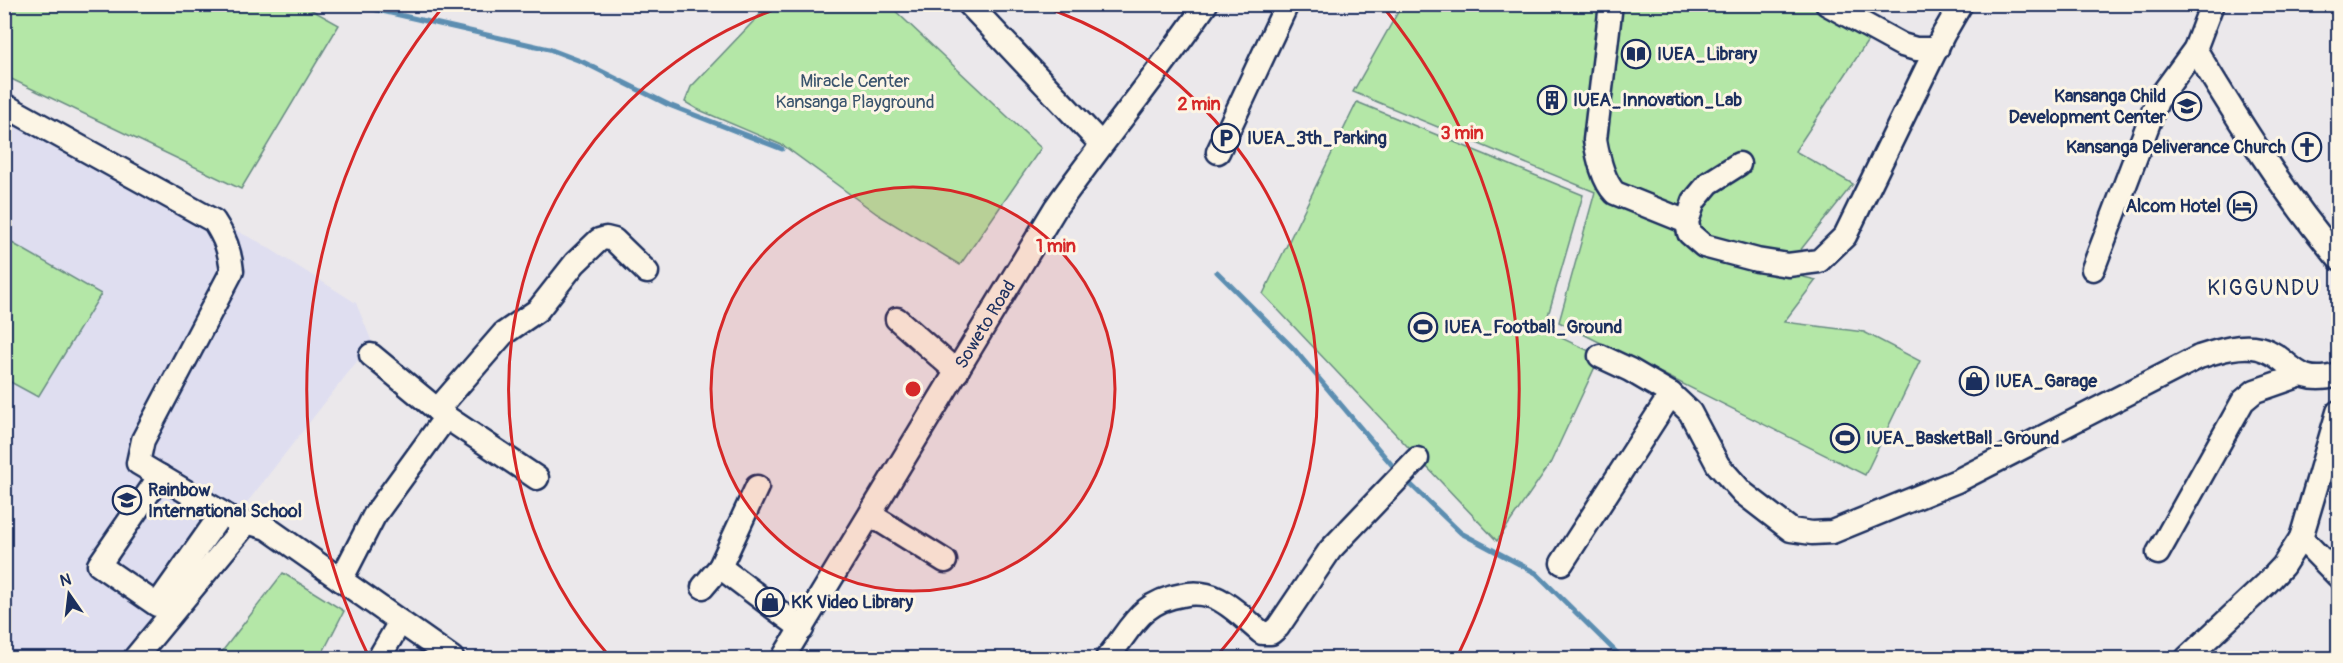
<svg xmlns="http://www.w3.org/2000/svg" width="2343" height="663" font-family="Pangolin,sans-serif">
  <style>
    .built { fill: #dfdef0 }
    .green { fill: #b4e7a7; stroke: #688b82; stroke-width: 1.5 }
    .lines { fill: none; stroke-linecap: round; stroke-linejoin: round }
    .stream { stroke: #5c8eb1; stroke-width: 5 }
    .minor-casing { stroke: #1b2f5e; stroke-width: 27 }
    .minor { stroke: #fcf5e5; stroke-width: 22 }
    .ring { fill: none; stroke: #d62828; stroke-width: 3 }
    .labels { text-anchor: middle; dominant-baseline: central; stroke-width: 6; stroke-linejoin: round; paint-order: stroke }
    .poi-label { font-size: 18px; font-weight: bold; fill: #1b2f5e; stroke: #fcf5e5; text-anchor: start }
    .park-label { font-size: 18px; fill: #3a546d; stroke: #fcf5e5 }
    .street-label { font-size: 18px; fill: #1b2f5e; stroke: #fcf5e5 }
    .quarter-label { font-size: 21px; letter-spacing: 1.5px; fill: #1b2f5e; stroke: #fcf5e5 }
    .centre { fill: #d62828; stroke: #fcf5e5; stroke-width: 3 }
    .ring-label { font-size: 18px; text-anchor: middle; font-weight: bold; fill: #d62828; stroke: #fcf5e5; stroke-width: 6; stroke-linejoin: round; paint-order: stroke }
  </style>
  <rect width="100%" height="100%" fill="#ebe8eb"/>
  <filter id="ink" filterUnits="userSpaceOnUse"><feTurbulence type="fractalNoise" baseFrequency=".0167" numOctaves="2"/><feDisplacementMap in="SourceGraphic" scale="12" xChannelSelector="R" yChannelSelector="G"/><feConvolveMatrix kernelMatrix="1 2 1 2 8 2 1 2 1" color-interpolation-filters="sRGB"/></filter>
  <g filter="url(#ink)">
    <path class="built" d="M4,116L259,242L356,303L372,342L126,658H5Z"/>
    <path class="green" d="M4,5H303L339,25L241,189L5,76Z
      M769,5H889L1041,148L960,265L877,214L784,146L697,109L685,102L691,87Z
      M1402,5H1811L1869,39L1795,151L1853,184L1783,272L1816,280L1784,322L1864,332L1920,361L1865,475L1559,322L1595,192L1353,92Z
      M1357,102L1583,195L1547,319L1555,335L1600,356L1550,464L1497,541L1263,294Z
      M5,239L101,294L38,397L5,379Z
      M283,573L344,611L320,658H217Z"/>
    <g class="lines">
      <path class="stream" d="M351,4L549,49L583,62L669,105L782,149
        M1217,272L1294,349L1397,471
        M1406,480L1461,533L1536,573L1619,655L1626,658"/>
      <g class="minor-casing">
        <g id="minor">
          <path d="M969,4L1101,144"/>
          <path d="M1611,4L1595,140C1598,157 1603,181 1615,193L1687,222"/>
          <path d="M1827,4L1902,45L1916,49H1937"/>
          <path d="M2195,49C2239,121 2284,194 2338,258"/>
          <path d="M4,105L214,221C225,238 230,251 232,271L143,440L138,463L244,526"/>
          <path d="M1218,152L1287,4"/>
          <path d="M1739,164L1709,183L1694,201L1687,222L1689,233L1704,246L1757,260L1788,265L1819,261L1845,236L1943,35L1961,4"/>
          <path d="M2093,269L2157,101L2195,49L2212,4"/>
          <path d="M897,319L957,372"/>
          <path d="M371,355L446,417"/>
          <path d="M1600,356L1630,370L1671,394L1690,412L1718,465L1743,493L1791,530L1812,533L1832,532L1957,481L2199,357C2218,351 2239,344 2259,348C2293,357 2292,388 2338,375"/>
          <path d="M437,410L503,334L538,310L575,263L599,240L606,238L614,240L647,272"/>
          <path d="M160,476L99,565L157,605L222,513"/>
          <path d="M871,515L945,561"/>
          <path d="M2301,538L2338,576"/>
          <path d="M2158,553L2243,401L2255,391L2301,375"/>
          <path d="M1562,563L1671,394"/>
          <path d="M720,567L757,487"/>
          <path d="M341,580L374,516L446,417L537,478"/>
          <path d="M703,587L720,567L802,629"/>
          <path d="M135,658L244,526L250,523L267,528L452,658"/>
          <path d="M379,658L400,622"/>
          <path id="s1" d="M783,658L1056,207C1105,138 1158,74 1206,4"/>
          <path d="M1107,658C1132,628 1139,602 1182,595C1195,592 1206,593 1218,599C1234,607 1248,622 1262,633H1271L1278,627L1330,550L1417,459"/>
          <path d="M2187,658L2266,584L2283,566L2301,538L2338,412"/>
        </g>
      </g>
      <use href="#minor" class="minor"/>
    </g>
  </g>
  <circle cx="913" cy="389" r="202" fill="#d62828" fill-opacity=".12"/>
  <g class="ring">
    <circle cx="913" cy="389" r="202"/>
    <path d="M610 657A404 404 0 0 1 788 5M1038 5A404 404 0 0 1 1216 657"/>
    <path d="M368 655A606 606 0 0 1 442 8M1384 8A606 606 0 0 1 1458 655"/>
  </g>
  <defs>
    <g id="library-ring" transform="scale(1.5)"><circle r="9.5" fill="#fcf5e5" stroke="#1b2f5e" stroke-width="1.5"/><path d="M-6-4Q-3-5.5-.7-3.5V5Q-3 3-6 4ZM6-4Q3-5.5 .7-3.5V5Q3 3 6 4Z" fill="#1b2f5e"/></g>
    <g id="building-ring" transform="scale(1.5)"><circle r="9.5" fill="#fcf5e5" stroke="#1b2f5e" stroke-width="1.5"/><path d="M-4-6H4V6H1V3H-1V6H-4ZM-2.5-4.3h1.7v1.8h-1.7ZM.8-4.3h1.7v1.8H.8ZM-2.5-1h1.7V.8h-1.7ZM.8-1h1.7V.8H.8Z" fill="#1b2f5e"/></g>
    <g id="school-ring" transform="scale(1.5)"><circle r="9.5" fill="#fcf5e5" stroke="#1b2f5e" stroke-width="1.5"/><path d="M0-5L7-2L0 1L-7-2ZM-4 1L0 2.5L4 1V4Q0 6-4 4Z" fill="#1b2f5e"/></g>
    <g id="parking-ring" transform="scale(1.5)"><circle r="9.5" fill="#fcf5e5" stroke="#1b2f5e" stroke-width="1.5"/><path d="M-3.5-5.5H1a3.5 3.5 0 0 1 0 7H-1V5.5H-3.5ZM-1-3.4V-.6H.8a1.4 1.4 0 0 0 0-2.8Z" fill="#1b2f5e"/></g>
    <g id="church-ring" transform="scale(1.5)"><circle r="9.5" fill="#fcf5e5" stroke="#1b2f5e" stroke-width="1.5"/><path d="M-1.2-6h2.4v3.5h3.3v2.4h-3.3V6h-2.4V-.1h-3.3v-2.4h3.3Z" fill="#1b2f5e"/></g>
    <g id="hotel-ring" transform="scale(1.5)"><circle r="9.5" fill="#fcf5e5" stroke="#1b2f5e" stroke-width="1.5"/><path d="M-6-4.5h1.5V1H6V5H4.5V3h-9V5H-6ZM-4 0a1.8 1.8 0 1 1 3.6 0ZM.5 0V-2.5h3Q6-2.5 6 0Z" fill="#1b2f5e"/></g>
    <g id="stadium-ring" transform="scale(1.5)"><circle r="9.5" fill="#fcf5e5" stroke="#1b2f5e" stroke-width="1.5"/><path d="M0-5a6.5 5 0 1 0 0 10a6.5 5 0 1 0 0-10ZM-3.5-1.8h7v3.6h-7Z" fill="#1b2f5e"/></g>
    <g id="shop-ring" transform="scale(1.5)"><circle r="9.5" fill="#fcf5e5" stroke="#1b2f5e" stroke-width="1.5"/><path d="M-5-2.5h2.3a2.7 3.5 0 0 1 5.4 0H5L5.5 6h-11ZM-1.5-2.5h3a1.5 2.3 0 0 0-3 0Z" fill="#1b2f5e"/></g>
  </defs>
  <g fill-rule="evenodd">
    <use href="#library-ring" x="1636" y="54"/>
    <use href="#building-ring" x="1552" y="100"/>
    <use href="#school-ring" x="2187" y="106"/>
    <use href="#parking-ring" x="1226" y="138"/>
    <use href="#church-ring" x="2307" y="147"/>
    <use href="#hotel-ring" x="2242" y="206"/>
    <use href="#stadium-ring" x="1423" y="327"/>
    <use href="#shop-ring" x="1974" y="381"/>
    <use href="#stadium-ring" x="1845" y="438"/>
    <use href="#school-ring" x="127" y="500"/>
    <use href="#shop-ring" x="770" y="602"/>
  </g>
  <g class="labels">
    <g class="poi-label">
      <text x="1657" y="54">IUEA_Library</text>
      <text x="2166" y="96" text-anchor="end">Kansanga Child<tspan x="2166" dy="21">Development Center</tspan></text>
      <text x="1573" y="100">IUEA_Innovation_Lab</text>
      <text x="1247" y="138">IUEA_3th_Parking</text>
      <text x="2286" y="147" text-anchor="end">Kansanga Deliverance Church</text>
      <text x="2221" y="206" text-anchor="end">Alcom Hotel</text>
      <text x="1444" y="327">IUEA_Football_Ground</text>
      <text x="1995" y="381">IUEA_Garage</text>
      <text x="1866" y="438">IUEA_BasketBall_Ground</text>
      <text x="148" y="490">Rainbow<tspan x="148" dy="21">International School</tspan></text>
      <text x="791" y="602">KK Video Library</text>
    </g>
    <g class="park-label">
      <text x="855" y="81">Miracle Center<tspan x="855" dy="21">Kansanga Playground</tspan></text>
    </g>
    <g class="street-label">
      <text stroke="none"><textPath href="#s1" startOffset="390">Soweto Road</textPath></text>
    </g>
    <g class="quarter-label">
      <text x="2264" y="288">KIGGUNDU</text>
    </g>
  </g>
  <circle cx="913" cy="389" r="9" class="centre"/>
  <g class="ring-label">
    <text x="1199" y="110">2 min</text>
    <text x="1462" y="139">3 min</text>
    <text x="1056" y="252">1 min</text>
  </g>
  <rect width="2343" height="663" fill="none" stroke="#fcf5e5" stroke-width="24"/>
  <rect x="12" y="12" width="2319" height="639" fill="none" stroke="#1b2f5e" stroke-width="2" filter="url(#ink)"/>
  <g transform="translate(69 594) rotate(346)" stroke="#fcf5e5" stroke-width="4.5" paint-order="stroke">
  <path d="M0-4.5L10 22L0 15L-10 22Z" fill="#1b2f5e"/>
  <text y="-9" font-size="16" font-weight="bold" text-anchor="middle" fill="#1b2f5e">N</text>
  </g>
</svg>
